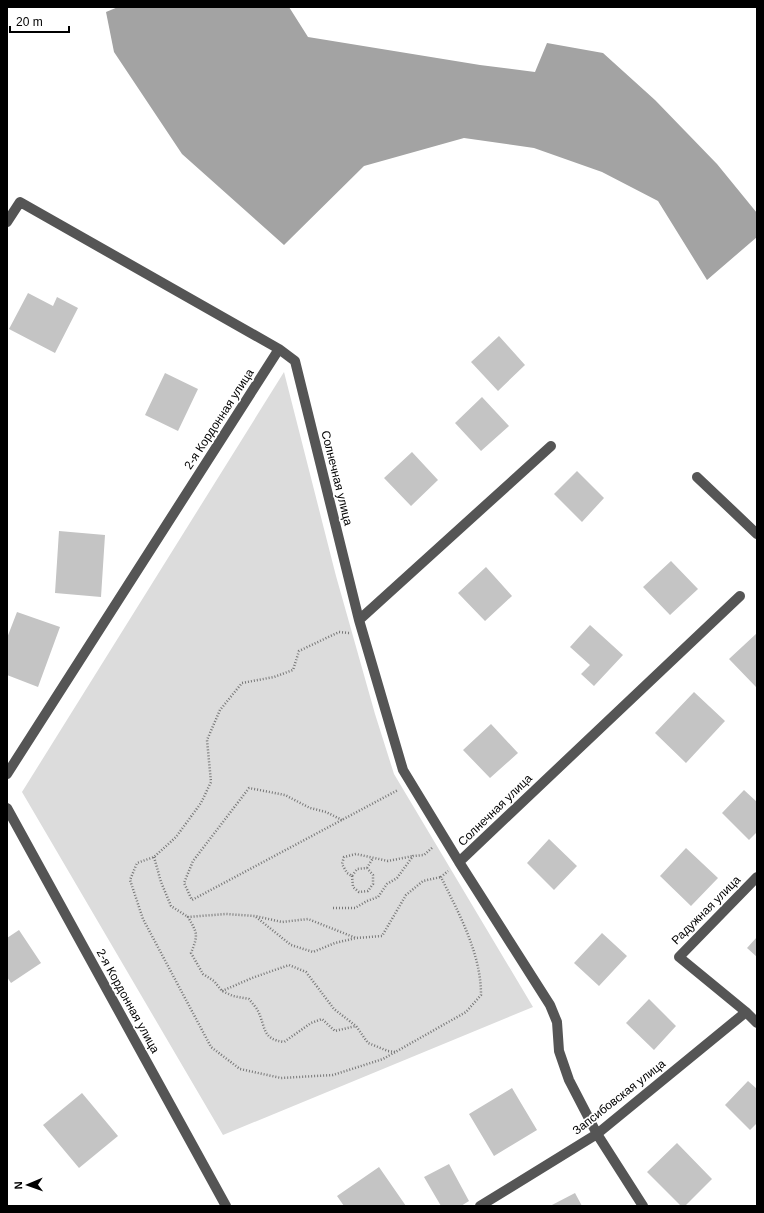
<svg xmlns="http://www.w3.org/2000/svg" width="764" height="1213" font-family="Arial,sans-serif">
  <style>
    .green { fill: #dcdcdc }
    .water { fill: #a3a3a3 }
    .building { fill: #c4c4c4 }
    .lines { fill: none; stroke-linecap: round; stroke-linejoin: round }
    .path { stroke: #777; stroke-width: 2.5; stroke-dasharray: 1 2; stroke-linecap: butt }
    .minor { stroke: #555; stroke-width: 10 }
    .labels { text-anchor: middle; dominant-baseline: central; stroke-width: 3.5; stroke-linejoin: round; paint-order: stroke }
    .street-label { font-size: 12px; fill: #000; stroke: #fff }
  </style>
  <rect width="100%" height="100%" fill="#fff"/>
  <path class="green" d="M284,372L336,576L375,714L394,774L533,1007L223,1135L22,792Z"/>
  <path class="water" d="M118,7H289L308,37L480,65L535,72L547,43L603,53L655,100L717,164L757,213V237L707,280L658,201L602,172L534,148L464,138L364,166L284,245L182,154L114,52L106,12Z"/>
  <path class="building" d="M28,293L53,306L57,297L78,308L55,353L9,329Z
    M499,336L525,365L498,391L471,362Z
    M165,373L198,389L178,431L145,415Z
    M482,397L509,426L481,451L455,423Z
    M412,452L438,480L411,506L384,478Z
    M577,471L604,498L582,522L554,494Z
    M59,531L105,535L101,597L55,593Z
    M671,561L698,589L670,615L643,587Z
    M486,567L512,596L485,621L458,593Z
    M17,612L60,627L38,687L7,675V638Z
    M590,625L623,655L594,686L581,674L590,665L570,647Z
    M757,633V686L756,687L729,659Z
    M694,692L725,721L686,763L655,733Z
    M491,724L518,753L490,778L463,750Z
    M744,790L757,802V832L749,840L722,813Z
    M549,839L577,866L554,890L527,863Z
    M686,848L718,878L691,906L660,876Z
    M19,930L41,963L11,983L7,977V938Z
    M602,933L627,956L599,986L574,963Z
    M757,937V957L747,948Z
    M649,999L676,1026L654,1050L626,1023Z
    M748,1081L757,1089V1123L750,1130L725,1105Z
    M512,1088L537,1130L494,1156L469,1114Z
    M82,1093L118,1136L79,1168L43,1125Z
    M677,1143L712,1179L685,1206H681L647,1172Z
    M449,1164L469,1201L461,1206H441L424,1177Z
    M379,1167L406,1206H344L337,1196Z
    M575,1193L582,1206H550Z"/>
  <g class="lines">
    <path class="path" d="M349,633L339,632L299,651L293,670L274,677L242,683L220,710L207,740L211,782L201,803L176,837L154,857L137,863L130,880L143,919L211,1047L240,1069L281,1078L333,1075L383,1059L466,1012L481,995C481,953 459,914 441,877L448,871
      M342,820L326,812L310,808L285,795L249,788L193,861L184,883L192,900L398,790
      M154,857L161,882L171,906L188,917
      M367,868L373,858
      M352,876L353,887L359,892L368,891L373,884V875L367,868L357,869L352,876L347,873L342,864L344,857L356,854L388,861L413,856
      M333,908H355L367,901L378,897L387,884L397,878L413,856L424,855L433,847
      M256,917L291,945L313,952L335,943L356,938
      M222,991L252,978L289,965L306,972L334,1009L356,1026
      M395,1052L388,1051L368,1043L356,1026L335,1031L322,1019L311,1023L284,1042C262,1039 266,1028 258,1011C256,1007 252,1003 249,999L233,996L222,991L214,981L203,974L191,953C198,935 198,934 188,917L226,914L255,916L282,922L308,919L356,938L382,936L406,895L423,881L441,877"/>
    <path class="minor" d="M7,222L20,202L279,349L7,774
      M279,349L295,361L359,620L403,770L459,862L740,596
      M697,477L757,534
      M359,620L551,446
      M7,808L226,1206
      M459,862L550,1005L557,1022L559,1051L569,1080L597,1134L643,1206
      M757,877L679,957L746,1012L757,1023
      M480,1206L597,1134L746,1012"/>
  </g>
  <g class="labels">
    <g class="street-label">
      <text transform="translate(219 419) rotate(-57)">2-я Кордонная улица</text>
      <text transform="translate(337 478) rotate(76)">Солнечная улица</text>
      <text transform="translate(495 810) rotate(-44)">Солнечная улица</text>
      <text transform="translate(706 910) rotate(-45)">Радужная улица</text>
      <text transform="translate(128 1001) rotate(61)">2-я Кордонная улица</text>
      <text transform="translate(619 1097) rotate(-38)">Запсибовская улица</text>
    </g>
  </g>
  <rect width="764" height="1213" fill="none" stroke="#000000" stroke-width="16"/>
  <g transform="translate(28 1185) rotate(268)" stroke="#ffffff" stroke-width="3" paint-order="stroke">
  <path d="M0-3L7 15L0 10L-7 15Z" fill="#000000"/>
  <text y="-6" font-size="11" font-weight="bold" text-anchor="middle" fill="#000000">N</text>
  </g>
  <path d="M10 26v6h59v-6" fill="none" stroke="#000000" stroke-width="2"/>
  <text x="16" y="26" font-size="12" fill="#000000" stroke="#ffffff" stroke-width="3" paint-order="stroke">20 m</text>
</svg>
